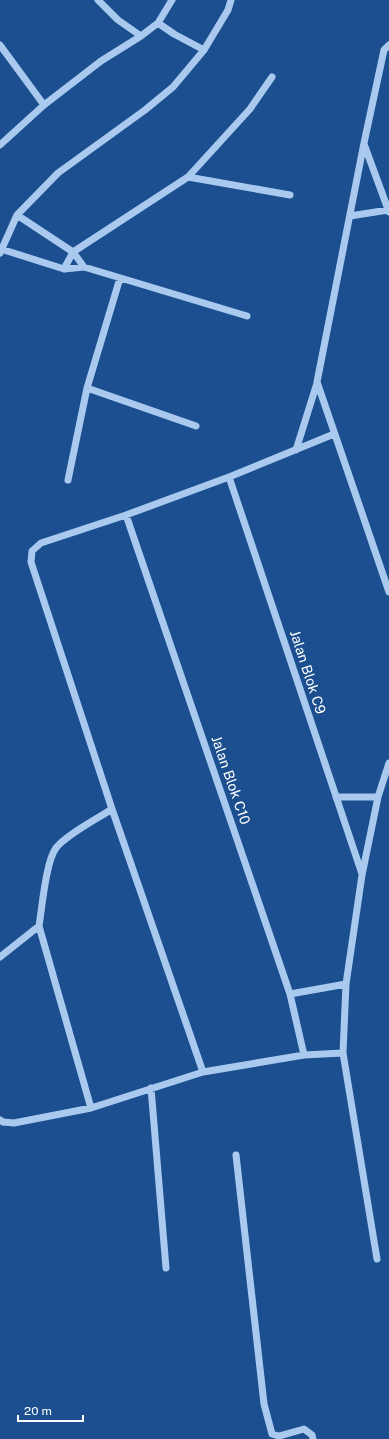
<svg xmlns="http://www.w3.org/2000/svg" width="389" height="1439" font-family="'Public Sans',sans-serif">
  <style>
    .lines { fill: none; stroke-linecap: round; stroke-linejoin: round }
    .minor { stroke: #a9c9ee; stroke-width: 7 }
    .labels { text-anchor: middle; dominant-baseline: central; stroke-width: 4; stroke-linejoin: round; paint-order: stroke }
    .street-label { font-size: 14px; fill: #fff; stroke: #1b4f8f }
  </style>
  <rect width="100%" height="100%" fill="#1b4f8f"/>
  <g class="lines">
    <path class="minor" d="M98,0L118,20L141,36
      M158,23L174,34L204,50
      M0,45L44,105
      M389,45L384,50L364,143L317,382L389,592
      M364,144L389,212
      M0,145L44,105L101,61L141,36L158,23L172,0
      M188,177L290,195
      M17,215L73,252L84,267
      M350,216L388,210
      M1,249L64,269L84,267L247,316
      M0,253L17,215L58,173L145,110L173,87L204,50L228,10L231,0
      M64,269L73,252L188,177L250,109L272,77
      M87,388L196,426
      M296,450L317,383
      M229,477L362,874
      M68,480L87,388L120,278
      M126,515L290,994L304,1055
      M336,797H378
      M39,926L91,1108
      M0,957L39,926C42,908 46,861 56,848C66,835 97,819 112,809
      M290,994L346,984
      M203,1072L112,809L31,562L32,551L41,543L126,515L229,477L334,434
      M151,1088L166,1268
      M0,1120L3,1122L14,1123L91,1108L203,1072L304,1055L343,1053
      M236,1155L264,1404L272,1434L279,1436L304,1429L312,1435L313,1439
      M377,1259L343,1053L346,984L362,875L378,797L389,763"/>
  </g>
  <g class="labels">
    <g class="street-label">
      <text transform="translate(308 672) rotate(72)">Jalan Blok C9</text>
      <text transform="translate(231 780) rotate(71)">Jalan Blok C10</text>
    </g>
  </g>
  <path d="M18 1415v6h65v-6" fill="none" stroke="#ffffff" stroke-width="2"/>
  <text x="24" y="1415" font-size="12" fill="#ffffff" stroke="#1b4f8f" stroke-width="3" paint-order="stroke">20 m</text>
</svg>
